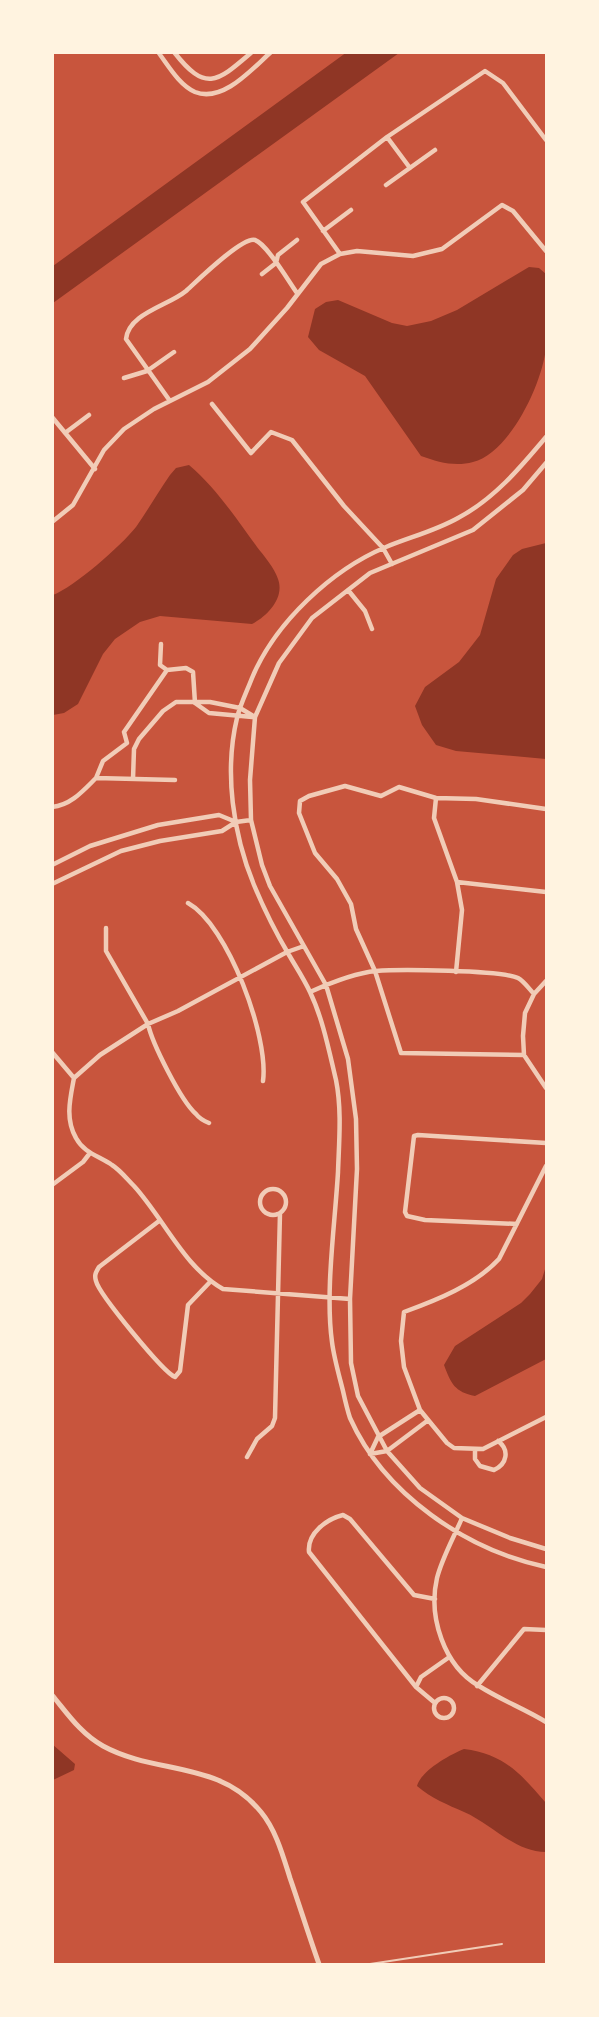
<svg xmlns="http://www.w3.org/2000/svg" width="599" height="2017" font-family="Cabin,sans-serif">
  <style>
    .water { fill: #8f3625 }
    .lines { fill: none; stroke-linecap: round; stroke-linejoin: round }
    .service { stroke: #f1ccb7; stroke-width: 2 }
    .minor { stroke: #f1ccb7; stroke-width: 4.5 }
    .tertiary { stroke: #f1ccb7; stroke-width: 5 }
  </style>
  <rect width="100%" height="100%" fill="#c8553d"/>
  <path class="water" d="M347,52L399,53L53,303V266Z
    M529,267L539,268L546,274C547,298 549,324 546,347C543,382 510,453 473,462C455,467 438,462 421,456L365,376L319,350L308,337L315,309L326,302L338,300L392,323L407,326L431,321L457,310Z
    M189,465C216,488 236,518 257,547C264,556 274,567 278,579C285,598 267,616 252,624L160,616L140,622L115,639L103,654L78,704L64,713L53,715V595C74,587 121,546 136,527C148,510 158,492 170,475L176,468Z
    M546,543V759L456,751L436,745L422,725L415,706L425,687L459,662L480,635L496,579L513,555L522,549Z
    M546,1266V1359L475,1396C455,1392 451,1384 444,1365L455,1346L521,1303L530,1294L542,1279Z
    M52,1744L75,1764L74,1770L53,1780Z
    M464,1749C504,1754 521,1774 546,1803V1852C514,1852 492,1824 464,1812C448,1805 431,1798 417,1786C421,1771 449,1755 464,1749Z"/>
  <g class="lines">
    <path class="service" d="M370,1964L502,1944"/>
    <path class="minor" d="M158,52C168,65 179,85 195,92C223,103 252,69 271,52
      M174,52C206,93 217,82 252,52
      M387,137L410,168
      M386,185L435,150
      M323,231L351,210
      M340,254L303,202L387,137L485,71L503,83L546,140
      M262,274L276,263L278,255L297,240
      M124,378L147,371L174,352
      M170,401L126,339C129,313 168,306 186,291C197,281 243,236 255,240C267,244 289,282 297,293
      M212,404L251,453L271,432L292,440L344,506L383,548L392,564
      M52,417L95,469
      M65,433L89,415
      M546,437C520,468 494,499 458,518C435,531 410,537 386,547C331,570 275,623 252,678C247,691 240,705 237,718C224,772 233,834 254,885C264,909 276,933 289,955C296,967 304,979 310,992C323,1019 329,1051 336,1080C342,1110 339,1142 338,1172C335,1224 325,1292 332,1342C334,1358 339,1375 343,1391C345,1400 347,1409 350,1418C384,1494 466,1550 546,1567
      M546,463L523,490L473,530L370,573L312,618L279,663L255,717L250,780L251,820L262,865L270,886L326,985L348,1059L356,1119L357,1169L350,1299L351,1363L358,1396L387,1451L420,1488L462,1518L510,1538L546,1549
      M52,522L73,505L104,450L124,429L154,409L208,382L250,349L287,308L321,264L340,254L357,251L413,256L442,249L502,205L513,211L546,251
      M348,590L365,611L372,629
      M161,644L160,665L167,670L186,668L193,672L195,703
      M195,703L209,713L252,717
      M96,778L103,761L127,743L124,732L167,670
      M133,779L134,749L139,739L163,711L176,702H210L240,708L255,717
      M436,798L434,818L457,882L462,910L456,972
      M52,807C71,805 83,791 96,778L175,780
      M52,865L90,846L158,825L219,815L236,822
      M457,882L546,892
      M52,884L121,851L160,841L222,831L236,822L251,820
      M188,903C228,925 269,1037 263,1081
      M106,928V951L148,1024C152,1043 181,1101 196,1114C199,1118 204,1121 209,1123
      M546,981L534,994L525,1013L523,1036L524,1055L546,1088
      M310,992C330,983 355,973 376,971C398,969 501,970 518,978C524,981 529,989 534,994
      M52,1052L74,1078C70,1099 65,1119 76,1138C84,1153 99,1156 112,1165C120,1170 127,1179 134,1186C164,1219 184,1267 223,1289L350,1299
      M524,1055L401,1053L375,971L356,929L351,904L337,879L315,853L299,813L300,801L309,796L345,786L381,796L399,787L436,798L476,799L546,809
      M74,1078L100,1055L148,1024L178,1011L287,952L304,946
      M546,1166L499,1259C475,1285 437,1300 404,1312L401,1341L404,1367L420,1410L447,1443L454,1448L483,1449L546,1417
      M52,1185L83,1162L90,1153
      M260 1202a13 13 0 1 1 26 0a13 13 0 1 1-26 0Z
      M159,1221L99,1267C96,1272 94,1275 96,1281C99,1294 163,1372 175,1377L180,1371L188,1305L210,1282
      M517,1224L425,1220L407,1216L405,1212L414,1136L418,1135L546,1143
      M475,1449V1459L480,1466L494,1470C507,1464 510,1450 498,1441
      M370,1454L378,1437L420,1410
      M370,1454L387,1451L427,1421
      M247,1457L257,1439L272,1426L275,1418L280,1213
      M462,1518C454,1537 442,1558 437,1578C428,1617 444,1666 479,1686C501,1700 525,1709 546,1722
      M477,1686L524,1629L546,1630
      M416,1687L421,1677L448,1658
      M434 1708a10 10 0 1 1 20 0a10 10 0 1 1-20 0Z
      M435,1703L416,1687L309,1552C307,1533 327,1519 343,1515L350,1519L414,1595L435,1599"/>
    <path class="tertiary" d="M52,1695C67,1713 81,1734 103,1746C156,1775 219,1760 261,1812C276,1830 283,1856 290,1878C300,1907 309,1936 319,1964"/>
  </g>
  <rect width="599" height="2017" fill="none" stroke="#fff3e0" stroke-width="108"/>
</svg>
